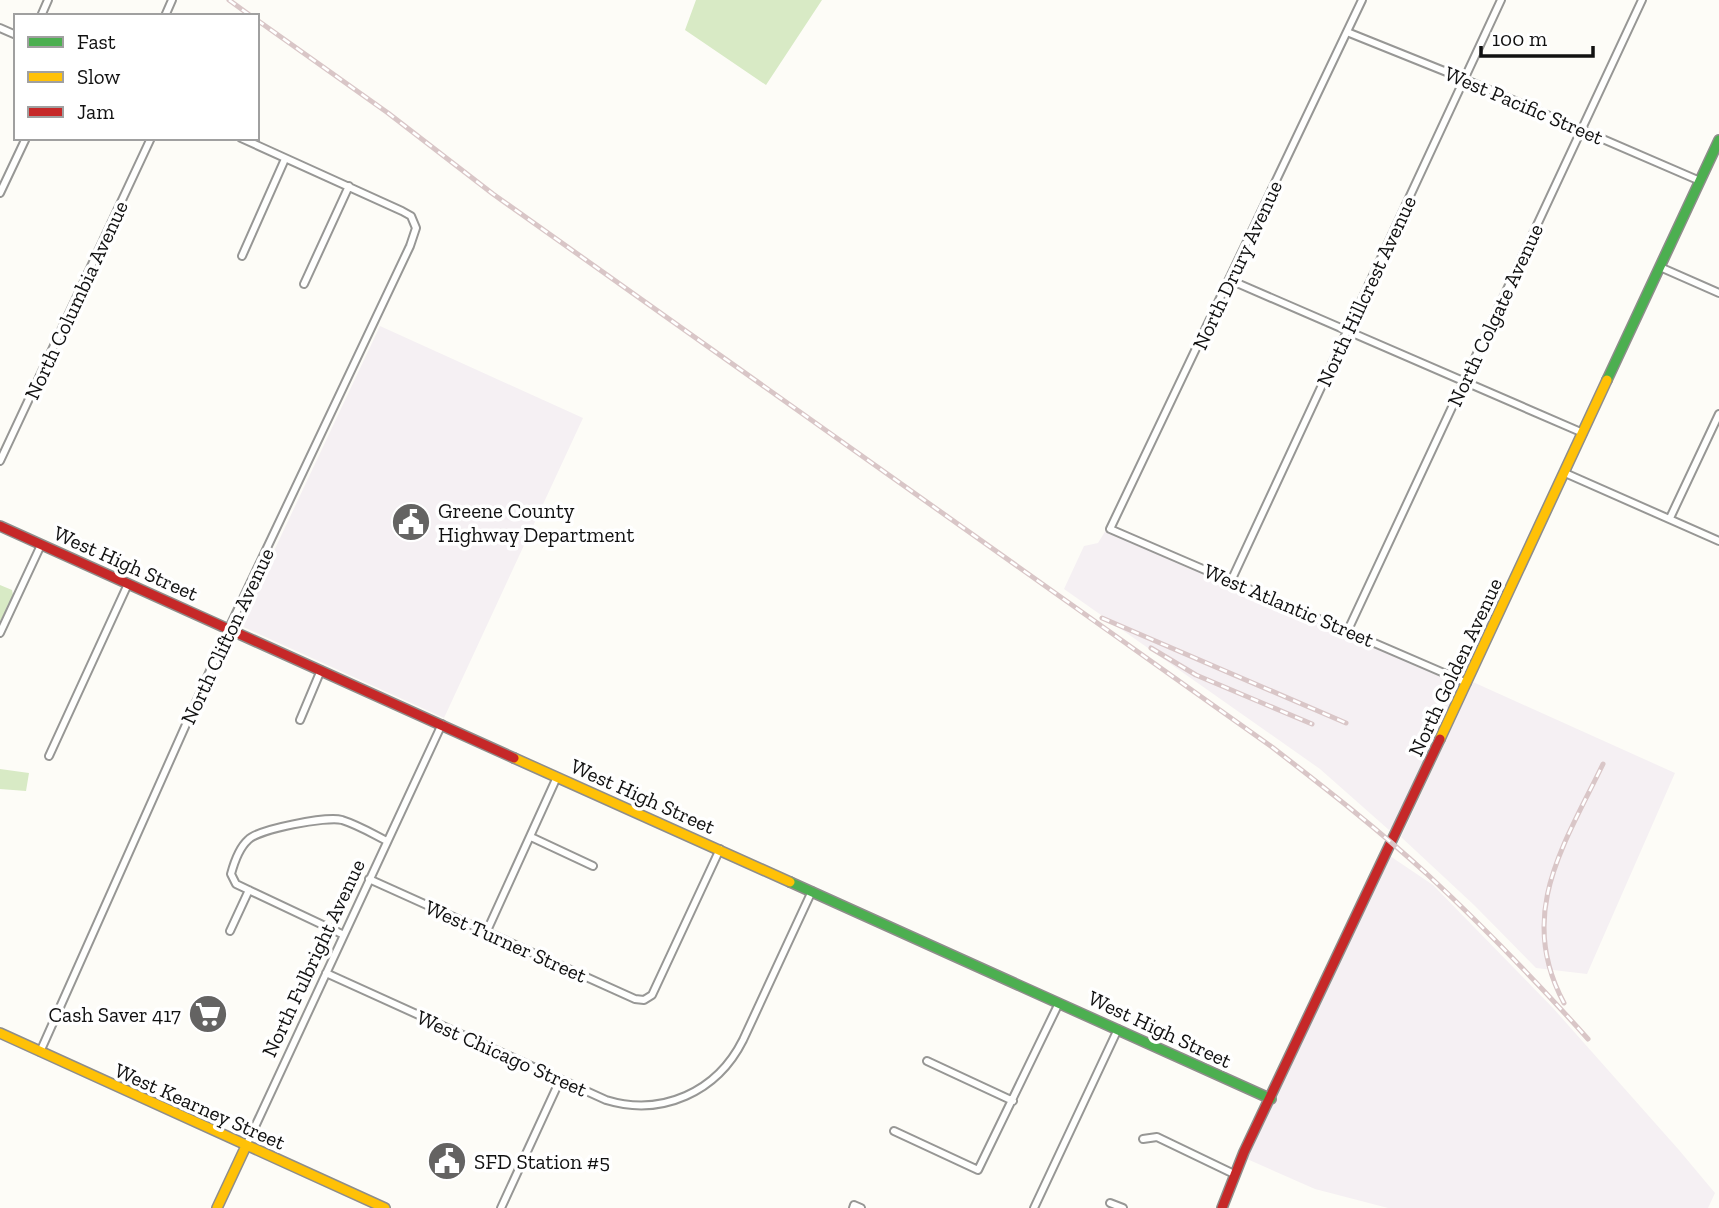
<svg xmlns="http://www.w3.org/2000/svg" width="1719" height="1208" font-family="'Zilla Slab',serif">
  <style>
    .industrial { fill: #f5f0f3 }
    .forest { fill: #d8eac5 }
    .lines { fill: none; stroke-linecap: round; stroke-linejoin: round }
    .street-casing { stroke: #979795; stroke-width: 10 }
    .fast-casing { stroke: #8e8d8b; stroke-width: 12 }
    .slow-casing { stroke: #8e8d8b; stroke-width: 12 }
    .jam-casing { stroke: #8e8d8b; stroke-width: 12 }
    .street { stroke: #fffffe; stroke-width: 6 }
    .fast { stroke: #4caf50; stroke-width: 9 }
    .slow { stroke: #ffc107; stroke-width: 9 }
    .jam { stroke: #c62828; stroke-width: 9 }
    .rail-casing { stroke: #d9c6c7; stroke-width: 5 }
    .rail { stroke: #fff; stroke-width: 2.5; stroke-dasharray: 8; stroke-linecap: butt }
    .labels { text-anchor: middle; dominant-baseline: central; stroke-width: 7; stroke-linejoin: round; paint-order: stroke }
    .street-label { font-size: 21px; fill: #111; stroke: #fff }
    .poi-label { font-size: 21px; fill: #111; stroke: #fff; text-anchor: start }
  </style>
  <rect width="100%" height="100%" fill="#fdfcf7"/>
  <path class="industrial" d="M380,326L583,418L444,718L239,625Z
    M1106,530L1450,680L1456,684L1457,690L1455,697L1395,825L1389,830L1320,769L1064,589L1084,546L1098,543Z
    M1473,682L1675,773L1587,974L1536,968L1474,905L1401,837Z
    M1390,856L1433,885L1553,1008L1679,1150L1715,1193L1708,1208H1388L1315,1189L1247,1159Z"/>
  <path class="forest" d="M696,0H822L766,85L685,30Z
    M0,585L12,590L13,595L0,622Z
    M0,769L29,773L26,791L0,789Z"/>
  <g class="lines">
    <g class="street-casing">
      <path id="street" d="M1362,0L1110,529L1467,683
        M41,16L48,0
        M165,16L172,0
        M0,28L16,35
        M1347,32L1464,79L1700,181
        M0,193L26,138
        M242,256L285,159
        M1660,267L1719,293
        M1230,280L1583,433
        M304,284L349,186
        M0,461L151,138
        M1565,473L1719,541
        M1670,518L1719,414
        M1231,581L1501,0
        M1348,630L1642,0
        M0,633L41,545
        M300,720L321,670
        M49,756L128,584
        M531,837L593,866
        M369,879L635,999L644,1000L652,995L720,849
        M230,931L249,890
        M486,933L557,777
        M344,935L236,884L231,874C234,863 239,848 248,840C258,829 327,816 342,820C358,825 373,834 387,841
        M326,973L606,1100C662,1117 717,1092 743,1040L812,891
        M40,1052L229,628L410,246L416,228L411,216L402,211L241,138
        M927,1061L1013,1101
        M894,1131L978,1170L1059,1003
        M1143,1139L1157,1137L1234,1174
        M246,1146L442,724
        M1110,1203L1123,1208
        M501,1208L560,1080
        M853,1208L854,1205L861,1208
        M1034,1208L1118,1029"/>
    </g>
    <g class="fast-casing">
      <path id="fast" d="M1607,380L1719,140
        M790,882L1271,1099"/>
    </g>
    <g class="slow-casing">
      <path id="slow" d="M1440,739L1607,380
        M514,758L790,882
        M0,1033L385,1208
        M217,1208L246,1146"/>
    </g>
    <g class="jam-casing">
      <path id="jam" d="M0,526L514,758
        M1222,1208L1244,1152L1440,739"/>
    </g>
    <use href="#street" class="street"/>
    <use href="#fast" class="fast"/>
    <use href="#slow" class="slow"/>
    <use href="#jam" class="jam"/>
    <g class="rail-casing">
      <path id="rail" d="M229,0L251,16
        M257,20L388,113L493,194L1272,747C1325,788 1379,830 1428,875C1484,927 1537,982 1588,1039
        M1102,618L1346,723
        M1151,648L1196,675L1312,724
        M1564,1003C1516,914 1564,845 1603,764"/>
    </g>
    <use href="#rail" class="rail"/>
  </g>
  <defs>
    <g id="civic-disc" transform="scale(2.0125)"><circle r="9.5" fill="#646362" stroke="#fff"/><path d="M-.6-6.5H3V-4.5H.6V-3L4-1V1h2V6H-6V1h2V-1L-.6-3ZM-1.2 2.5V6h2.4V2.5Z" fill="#fff"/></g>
    <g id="supermarket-disc" transform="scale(2.0125)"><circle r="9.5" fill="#646362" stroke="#fff"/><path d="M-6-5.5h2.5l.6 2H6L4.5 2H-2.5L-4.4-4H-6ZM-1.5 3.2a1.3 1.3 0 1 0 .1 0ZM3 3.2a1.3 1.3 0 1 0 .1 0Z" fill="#fff"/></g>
  </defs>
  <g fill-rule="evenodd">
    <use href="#civic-disc" x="411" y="522"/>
    <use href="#supermarket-disc" x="208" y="1014"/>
    <use href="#civic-disc" x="447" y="1161"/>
  </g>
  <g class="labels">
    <g class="street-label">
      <text transform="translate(1524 105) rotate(23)">West Pacific Street</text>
      <text transform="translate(1237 265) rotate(-65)">North Drury Avenue</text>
      <text transform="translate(1366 291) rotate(-65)">North Hillcrest Avenue</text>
      <text transform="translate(76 300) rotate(-65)">North Columbia Avenue</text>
      <text transform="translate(1495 315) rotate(-65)">North Colgate Avenue</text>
      <text transform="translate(126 563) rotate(24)">West High Street</text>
      <text transform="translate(1289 605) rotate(23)">West Atlantic Street</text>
      <text transform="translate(227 636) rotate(-65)">North Clifton Avenue</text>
      <text transform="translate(1455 667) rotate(-65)">North Golden Avenue</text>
      <text transform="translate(643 796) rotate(24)">West High Street</text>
      <text transform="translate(506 941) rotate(24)">West Turner Street</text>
      <text transform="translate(313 958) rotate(-65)">North Fulbright Avenue</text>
      <text transform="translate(1160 1029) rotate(25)">West High Street</text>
      <text transform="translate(502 1053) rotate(24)">West Chicago Street</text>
      <text transform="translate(200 1106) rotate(24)">West Kearney Street</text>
    </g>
    <g class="poi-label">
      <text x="438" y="510">Greene County<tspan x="438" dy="24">Highway Department</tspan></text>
      <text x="181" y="1014" text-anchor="end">Cash Saver 417</text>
      <text x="474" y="1161">SFD Station #5</text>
    </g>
  </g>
  <rect x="14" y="14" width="245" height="126" fill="#ffffff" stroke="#a0a0a0" stroke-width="2"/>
  <rect x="28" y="37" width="35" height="10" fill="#4caf50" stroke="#a0a0a0" stroke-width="2"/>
  <text x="77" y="49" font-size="21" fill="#111111">Fast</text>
  <rect x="28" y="72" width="35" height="10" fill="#ffc107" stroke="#a0a0a0" stroke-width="2"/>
  <text x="77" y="84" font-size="21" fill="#111111">Slow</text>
  <rect x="28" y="107" width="35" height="10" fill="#c62828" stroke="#a0a0a0" stroke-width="2"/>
  <text x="77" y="119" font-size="21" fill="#111111">Jam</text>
  <path d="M1481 46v10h112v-10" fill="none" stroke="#111111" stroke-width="3.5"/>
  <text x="1492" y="46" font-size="21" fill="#111111" stroke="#ffffff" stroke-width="5" paint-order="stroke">100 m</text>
</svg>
